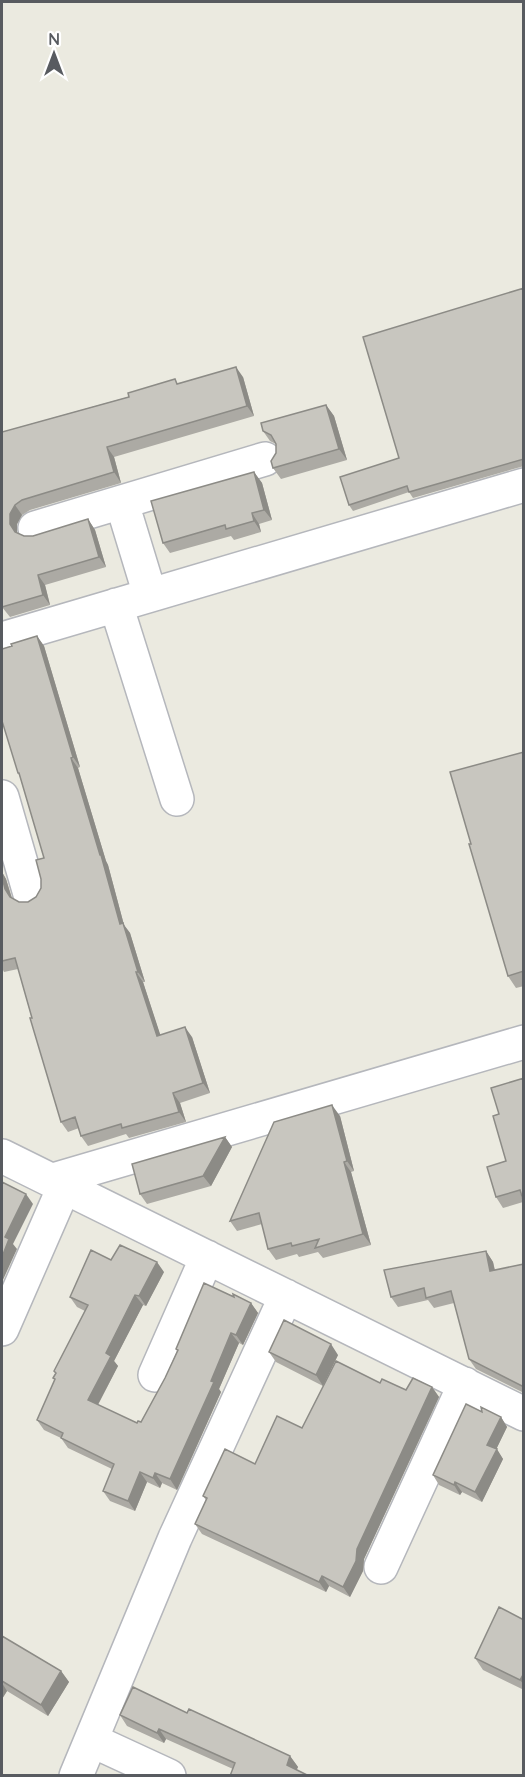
<svg xmlns="http://www.w3.org/2000/svg" width="525" height="1777" font-family="Quicksand,sans-serif">
  <style>
    .lines { fill: none; stroke-linecap: round; stroke-linejoin: round }
    .street-casing { stroke: #b5b7bc; stroke-width: 36 }
    .street { stroke: #fff; stroke-width: 33 }
    .wall { fill: #acaaa4 }
    .shaded-wall { fill: #8c8b86 }
    .building { fill: #c8c6bf; stroke: #8c8b86; stroke-width: 1.5 }
  </style>
  <rect width="100%" height="100%" fill="#ebeae0"/>
  <g class="lines">
    <g class="street-casing">
      <path id="street" d="M122,503L150,595
        M35,528L265,459
        M116,605L177,799
        M2,639L524,485
        M2,797L30,894
        M2,1156L524,1414
        M53,1180L524,1042
        M2,1329L64,1187
        M155,1375L207,1257
        M381,1567L465,1384
        M91,1740L169,1776
        M76,1776L175,1538L286,1296"/>
    </g>
    <use href="#street" class="street"/>
  </g>
  <path class="wall" d="M524,288V466L413,498L409,492L353,511L349,505L399,458Z
    M243,377L254,416L114,457L121,483L30,510L22,515L17,524V533L24,536H33L88,519L95,530L106,567L45,585L50,605L10,617L2,607V432L178,383Z
    M326,405L334,416L347,460L281,479L273,468L276,453V444L270,441L263,431Z
    M254,472L262,483L272,520L259,524L261,532L234,540L231,536L170,553L163,543Z
    M37,636L44,646L80,767L78,768L106,861L108,865L124,925L130,933L145,982H143L160,1035L192,1037L210,1093L180,1103L186,1122L129,1138L126,1134L88,1146L81,1136L79,1128L68,1132L61,1122L18,969L4,972L2,968V872L6,879L12,898L19,902H28L36,897L41,888L44,858L20,777L18,773L2,698L12,646Z
    M524,752V986L516,988L508,976L471,844Z
    M499,1114L523,1202L503,1208L496,1197L506,1161Z
    M340,1116L354,1171L351,1172L371,1245L323,1258L318,1252L299,1257L297,1254L276,1260L268,1249L262,1224L237,1231L230,1221Z
    M225,1137L232,1147L211,1186L147,1204L140,1194Z
    M486,1251L493,1262L495,1270L524,1264V1393L476,1369L469,1359L454,1303L434,1308L428,1300L398,1307L391,1297Z
    M164,1272L146,1306L143,1305L114,1361L118,1366L98,1405L137,1423L141,1422L165,1378L177,1351L176,1349L234,1297L251,1303L258,1313L243,1345L239,1343L219,1389L221,1392L177,1490L162,1483L160,1488L147,1482L135,1511L110,1501L103,1491L112,1469L68,1448L61,1438L44,1430L37,1420L55,1381L53,1378L56,1374L54,1371L85,1311L77,1307L70,1297Z
    M269,1352L338,1355L323,1386L276,1362Z
    M380,1383L406,1390L432,1387L439,1397L364,1559L363,1571L350,1597L329,1586L326,1592L202,1534L195,1524L206,1500L203,1496L255,1464L302,1428Z
    M482,1412L501,1417L507,1427L496,1449L503,1459L482,1502L462,1492L460,1495L439,1485L433,1475Z
    M524,1620V1690L483,1670L475,1658Z
    M2,1636L61,1671L69,1682L48,1716L7,1691L2,1699Z
    M187,1713L290,1756L298,1767L296,1770L233,1769L166,1739L164,1743L127,1726L120,1715Z"/>
  <path class="shaded-wall" d="M236,367L243,377L254,416L247,406Z
    M326,405L334,416L347,460L339,449Z
    M107,447L114,457L121,483L114,472Z
    M254,472L262,483L272,520L264,510Z
    M15,505L22,515L17,524V534L10,524V514Z
    M252,513L259,524L261,532L254,521Z
    M88,519L95,530L106,567L99,557Z
    M38,575L45,585L50,605L43,595Z
    M37,636L44,646L80,767L73,757Z
    M71,758L78,768L106,861L108,865L124,925L130,933L145,982L138,972L120,924Z
    M2,872L6,879L12,899L17,907L5,889L2,877Z
    M136,972L143,982L164,1046L157,1036Z
    M185,1027L192,1037L210,1093L203,1083Z
    M173,1093L180,1103L186,1122L179,1112Z
    M332,1105L340,1116L354,1171L347,1161Z
    M225,1137L232,1147L211,1186L203,1176Z
    M344,1162L351,1172L371,1245L363,1234Z
    M26,1194L33,1204L13,1244L17,1249L2,1282V1257L5,1237Z
    M486,1251L493,1262L497,1282L490,1271Z
    M157,1262L164,1272L146,1306L139,1296Z
    M135,1295L143,1305L114,1361L118,1366L95,1410L88,1400L106,1353Z
    M251,1303L258,1313L243,1345L236,1335Z
    M231,1333L239,1343L219,1389L221,1392L177,1490L170,1479Z
    M331,1344L338,1355L323,1386L316,1375Z
    M432,1387L439,1397L364,1559L363,1571L350,1597L343,1587L357,1549Z
    M501,1417L507,1427L494,1454L487,1445Z
    M497,1449L503,1459L482,1502L475,1492Z
    M140,1472L147,1482L135,1511L128,1501Z
    M155,1473L162,1483L160,1488L153,1478Z
    M455,1482L462,1492L460,1495L454,1485Z
    M322,1576L329,1586L326,1592L319,1582Z
    M61,1671L69,1682L48,1716L41,1705Z
    M524,1673V1685L520,1680Z
    M2,1683L7,1691L2,1699Z
    M159,1729L166,1739L164,1743L157,1733Z
    M290,1756L298,1767L294,1776L287,1765Z"/>
  <path class="building" d="M524,288V459L409,492L407,486L349,505L340,477L399,458L363,337Z
    M236,367L247,406L107,447L114,472L22,500L15,505L10,514V524L15,532L24,536H33L88,519L99,557L38,575L43,595L2,607V432L129,397L128,393L175,379L177,384Z
    M326,405L339,449L273,468L271,461L276,453V444L271,435L263,431L261,423Z
    M254,472L264,510L252,513L254,521L226,529L225,525L163,543L151,501Z
    M37,636L73,757L71,758L100,855H101L120,924L123,923L138,972H136L157,1036L185,1027L203,1083L173,1093L179,1112L122,1128L121,1124L81,1136L75,1117L61,1122L30,1018H32L15,958L2,961V877L5,889L10,897L19,902H28L36,897L41,888V879L36,860L44,858L19,773H18L2,721V649L12,646L11,644Z
    M524,752V971L508,976L469,844H471L450,772Z
    M524,1078V1203L520,1190L496,1197L487,1167L506,1161L493,1116L499,1114L491,1088Z
    M332,1105L347,1161L344,1162L363,1234L315,1248L319,1239L292,1246L291,1243L268,1249L259,1213L230,1221L274,1122Z
    M225,1137L203,1176L140,1194L132,1164Z
    M2,1182L26,1194L5,1237L9,1239L2,1257Z
    M120,1245L157,1262L139,1296L135,1295L106,1353L111,1356L88,1400L137,1423L138,1421L141,1422L165,1378L178,1350L176,1349L204,1283L234,1297L233,1294L251,1303L236,1335L231,1333L211,1381L214,1382L170,1479L155,1473L153,1478L140,1472L128,1501L103,1491L114,1464L61,1438L63,1433L37,1420L55,1379L53,1378L56,1373L54,1371L88,1305L70,1297L91,1250L111,1260Z
    M486,1251L490,1271L524,1264V1387L469,1359L451,1291L426,1298L424,1288L391,1297L384,1270Z
    M284,1320L331,1344L316,1375L269,1352Z
    M336,1361L380,1383L382,1379L406,1390L413,1378L432,1387L357,1549L356,1561L343,1587L322,1576L319,1582L195,1524L207,1498L203,1496L225,1449L255,1464L277,1416L302,1428Z
    M466,1404L482,1412L481,1407L501,1417L487,1445L497,1449L475,1492L455,1482L454,1485L433,1475Z
    M499,1607L524,1620V1673L520,1680L475,1658Z
    M2,1636L61,1671L41,1705L2,1681Z
    M133,1687L187,1713L189,1709L290,1756L287,1765L309,1776H230L235,1763L159,1729L157,1733L120,1715Z"/>
  <rect width="525" height="1777" fill="none" stroke="#585b60" stroke-width="6"/>
  <g transform="translate(54 54)" stroke="#ffffff" stroke-width="4.5" paint-order="stroke">
  <path d="M0-4.5L10 22L0 15L-10 22Z" fill="#585b60"/>
  <text y="-9" font-size="16" font-weight="bold" text-anchor="middle" fill="#585b60">N</text>
  </g>
</svg>
